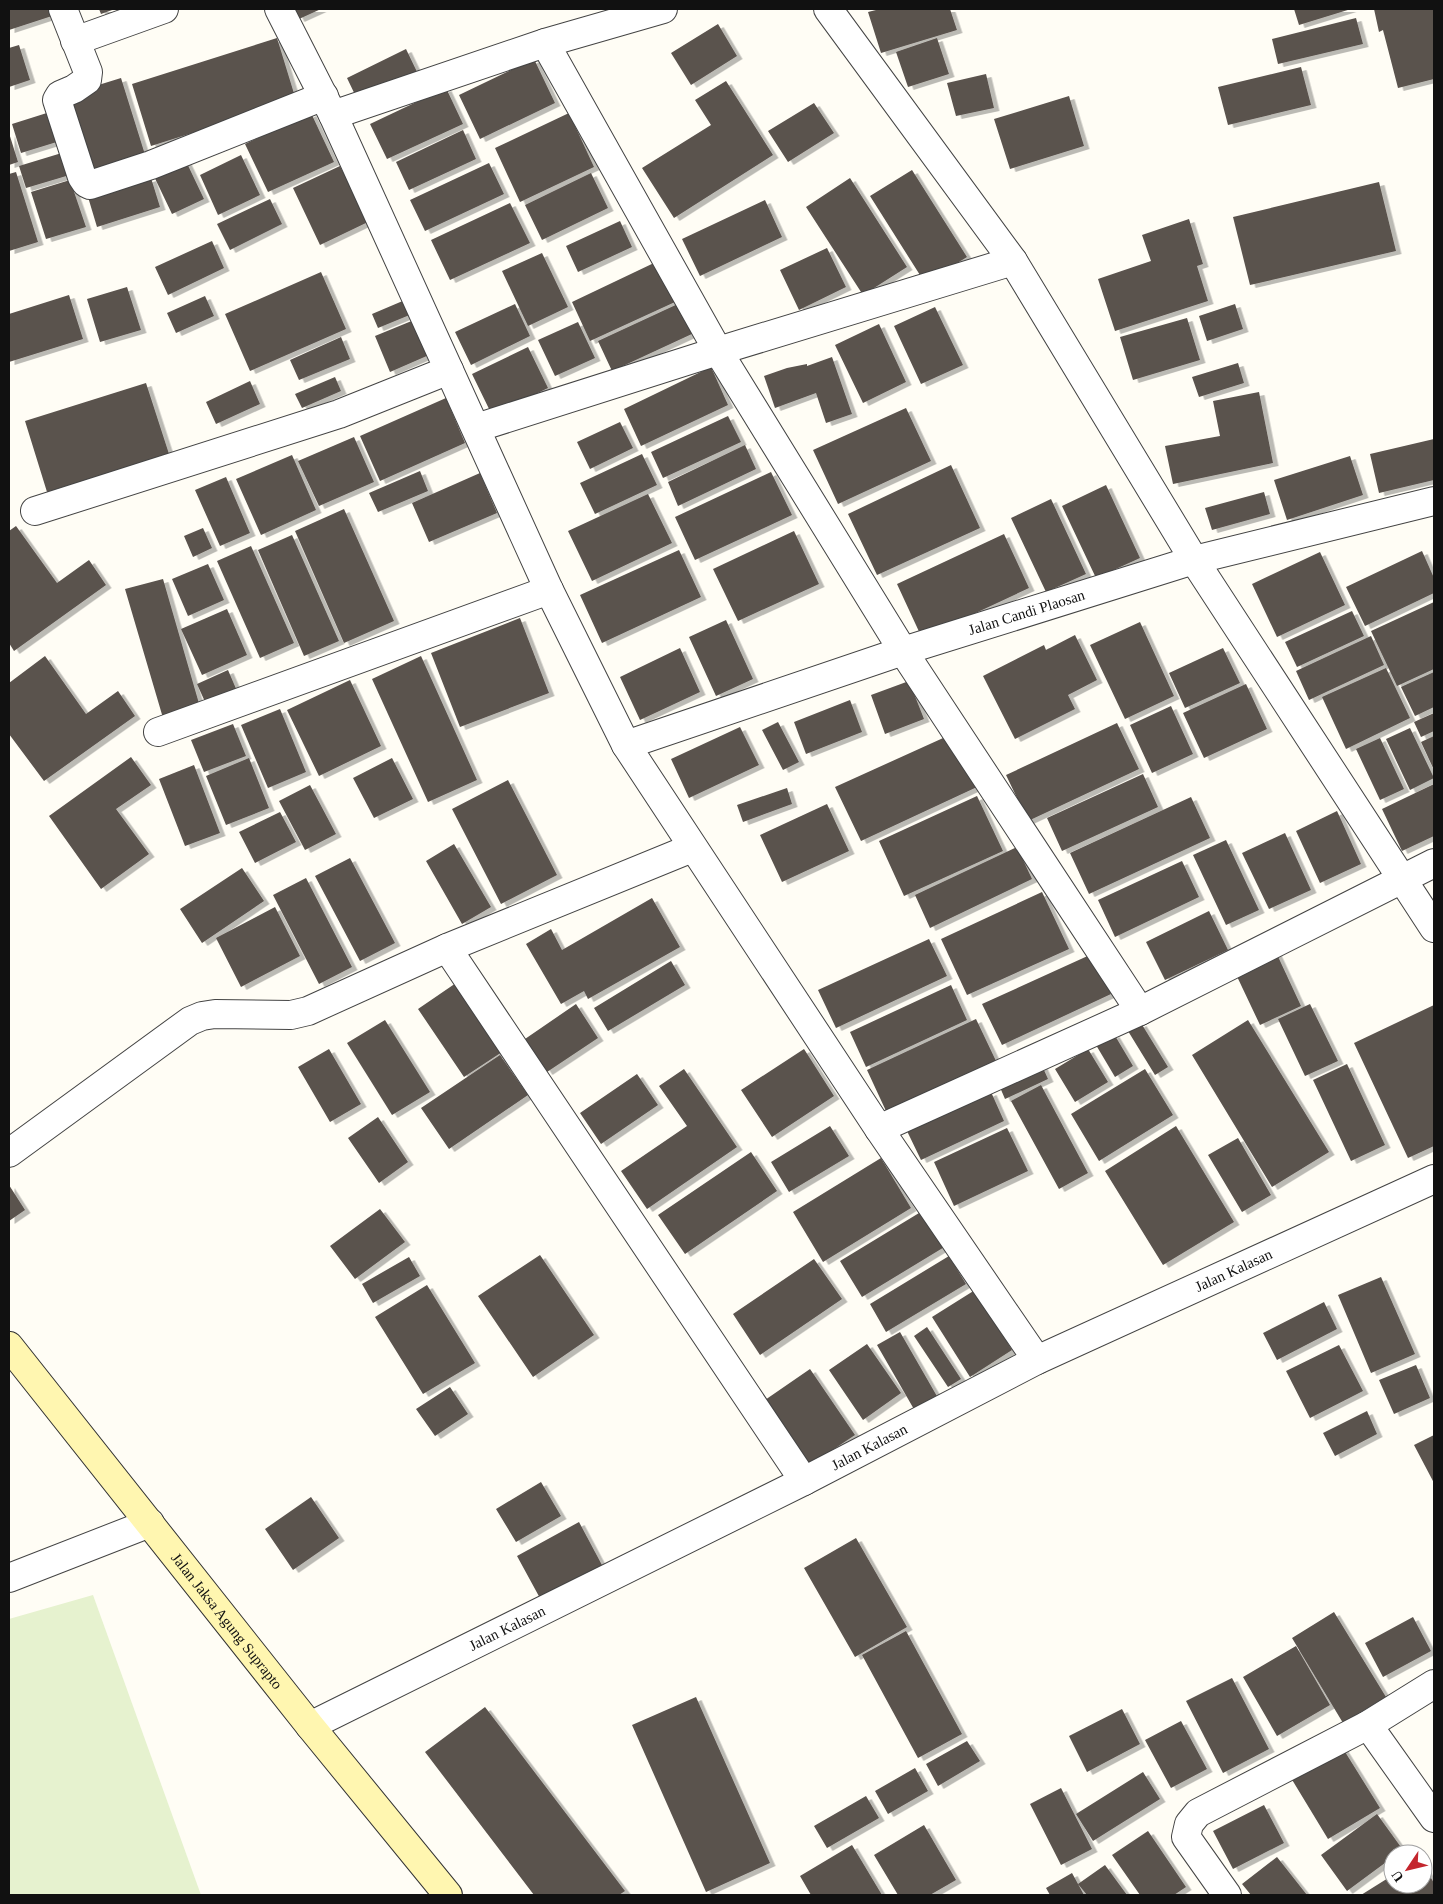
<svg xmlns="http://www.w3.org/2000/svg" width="1443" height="1904" font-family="'Times New Roman',serif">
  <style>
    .pitch { fill: #e6f2cf }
    .building { fill: #5a524d; filter: url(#shadow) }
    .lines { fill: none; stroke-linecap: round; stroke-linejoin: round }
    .street-casing { stroke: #444; stroke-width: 30 }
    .secondary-casing { stroke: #333; stroke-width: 30 }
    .street { stroke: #fff; stroke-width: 28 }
    .secondary { stroke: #fff6b0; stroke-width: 28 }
    .labels { text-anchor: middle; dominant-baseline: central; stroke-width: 5; stroke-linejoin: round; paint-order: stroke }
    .street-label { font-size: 15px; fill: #111; stroke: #fff }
  </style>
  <defs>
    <filter id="shadow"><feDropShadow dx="5.5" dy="3" stdDeviation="0" flood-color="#0004"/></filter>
  </defs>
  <rect width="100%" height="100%" fill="#fffdf5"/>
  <path class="pitch" d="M93,1595L201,1895H9V1619Z"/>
  <path class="building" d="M9,9H50L52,16L9,30Z
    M99,9H115L101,14Z
    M294,9H321L299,19Z
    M880,9H950L957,30L881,53L868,12Z
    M1294,9H1351L1299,25Z
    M1374,9H1434V79L1398,88L1383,30L1379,32Z
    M1356,18L1363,44L1278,64L1272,39Z
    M718,24L737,56L691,85L671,53Z
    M277,38L296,100L151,146L132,84Z
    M937,38L949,74L908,87L896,52Z
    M19,45L30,80L9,87V48Z
    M406,49L418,74L359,103L347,78Z
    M534,59L555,103L480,139L459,95Z
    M1301,67L1311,105L1228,125L1218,87Z
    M986,74L994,108L956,116L947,83Z
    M121,78L147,161L90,180L63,96Z
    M726,81L773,155L674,218L642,168L711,125L695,100Z
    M446,88L463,124L387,159L370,124Z
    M1069,96L1084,146L1010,169L994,119Z
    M814,103L834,133L788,162L768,131Z
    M50,112L60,141L21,153L12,124Z
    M311,113L334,162L268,192L245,144Z
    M569,113L594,167L520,202L495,148Z
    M463,130L476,159L409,190L396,162Z
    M9,133L18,162L9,165Z
    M65,152L73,174L26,188L19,166Z
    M183,155L204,199L172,214L151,170Z
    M241,155L260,195L218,215L200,175Z
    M489,163L504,194L425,231L410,200Z
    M340,166L368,222L320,245L293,188Z
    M912,170L967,257L925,283L870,196Z
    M16,172L38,242L9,251V174Z
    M591,173L608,208L542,240L525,205Z
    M151,178L160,207L97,227L88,197Z
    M850,178L907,267L863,295L806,207Z
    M70,180L86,227L46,239L31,192Z
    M1379,182L1396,251L1250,285L1233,217Z
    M270,199L282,224L230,250L217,224Z
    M765,200L782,237L700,276L682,239Z
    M510,203L530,243L450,280L431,240Z
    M1189,219L1203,264L1197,266L1208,301L1115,331L1098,279L1151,261L1142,235Z
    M620,221L632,247L578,272L566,246Z
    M212,241L224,268L168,295L155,267Z
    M827,248L846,287L799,310L780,270Z
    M542,253L568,307L528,326L502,271Z
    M656,262L675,302L590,341L572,302Z
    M321,272L346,329L250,371L225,314Z
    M127,287L141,330L100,342L87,299Z
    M69,295L83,339L9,362V314Z
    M205,296L214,316L176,333L167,313Z
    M405,300L412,314L378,328L372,314Z
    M680,303L694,333L612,371L598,341Z
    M515,304L530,336L471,365L455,332Z
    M1235,304L1243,329L1207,341L1199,316Z
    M935,307L963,365L921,384L894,326Z
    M1187,318L1200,360L1133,380L1120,337Z
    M414,320L429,355L390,372L375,336Z
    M578,322L595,358L555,376L538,340Z
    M879,324L906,382L863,403L835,345Z
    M341,337L350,359L299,380L290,360Z
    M528,347L548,388L492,415L472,374Z
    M832,357L852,414L826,423L816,393L775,408L764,376L787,368L807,364V366Z
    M1238,363L1244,383L1199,397L1192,377Z
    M711,367L728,405L641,446L624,409Z
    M335,377L341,391L302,408L295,394Z
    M250,381L260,404L216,424L206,402Z
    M146,383L169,454L47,492L25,421Z
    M1259,392L1273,463L1173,484L1165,446L1220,436L1213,401Z
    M446,398L465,443L380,481L360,436Z
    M906,408L931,461L838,504L813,450Z
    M728,416L741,442L663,478L651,452Z
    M620,422L633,448L590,469L577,442Z
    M354,437L374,482L319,506L298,461Z
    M1434,439V480L1379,493L1370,454Z
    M745,445L756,469L678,506L668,482Z
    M642,454L657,485L595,514L580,483Z
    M292,455L316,510L261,535L236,479Z
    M1350,456L1363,495L1287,520L1274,480Z
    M951,465L980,528L877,575L848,514Z
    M420,471L428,491L378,512L369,493Z
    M771,472L792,515L695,560L675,517Z
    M480,473L497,513L429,542L412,503Z
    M226,477L250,533L220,546L195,490Z
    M1106,485L1140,558L1096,578L1062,506Z
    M1264,492L1270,514L1212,530L1205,508Z
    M648,494L672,543L592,581L568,531Z
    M1051,499L1086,574L1046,592L1011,518Z
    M344,509L394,621L344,643L295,531Z
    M16,526L57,583L89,560L106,585L14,651L9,643V531Z
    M203,528L212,548L193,557L184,536Z
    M794,531L819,584L738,621L713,569Z
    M1004,534L1029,588L922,638L897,584Z
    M292,535L339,641L304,656L258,550Z
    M251,546L294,643L260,658L217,561Z
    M679,550L701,597L602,643L580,595Z
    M1422,551L1434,578V593L1365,626L1346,587Z
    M1320,552L1345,605L1277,637L1252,584Z
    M208,564L224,600L188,616L172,579Z
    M163,579L200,707L163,718L125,589Z
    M1434,602V669L1397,686L1371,631Z
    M227,609L247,655L202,675L181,629Z
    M1352,611L1364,636L1297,667L1285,642Z
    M520,618L549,693L460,727L431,653Z
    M726,620L753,679L716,696L689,637Z
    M1140,622L1174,696L1125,719L1090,645Z
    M1075,635L1097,680L1068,695L1075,709L1015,739L983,676L1044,645L1046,650Z
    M1371,636L1384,665L1309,700L1296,671Z
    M680,648L700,692L640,720L620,677Z
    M1223,648L1240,683L1185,708L1169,673Z
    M45,656L86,714L118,691L135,716L44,781L9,734V683Z
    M421,656L477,780L428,802L372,679Z
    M1386,668L1410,718L1346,749L1322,697Z
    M228,670L237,691L206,704L197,684Z
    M1434,672V707L1415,716L1401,687Z
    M350,680L381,746L319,776L287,710Z
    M909,681L924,719L885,734L871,695Z
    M1246,684L1267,729L1204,758L1183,713Z
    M850,700L862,732L806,754L794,722Z
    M1171,706L1193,754L1152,773L1130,725Z
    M280,709L306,772L268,788L241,725Z
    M1434,713V731L1421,737L1414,722Z
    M778,722L799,762L783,770L762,730Z
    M1117,723L1139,769L1028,821L1006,775Z
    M233,724L246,756L204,772L191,740Z
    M740,727L759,765L689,798L671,759Z
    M1410,728L1434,778L1410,790L1386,739Z
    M952,734L977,787L861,841L835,787Z
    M1434,736V770L1421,742Z
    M1380,738L1404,789L1380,800L1356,749Z
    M131,757L151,785L116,809L149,854L101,889L49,816Z
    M249,758L269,808L226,825L206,776Z
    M392,758L413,799L374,818L353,778Z
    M194,765L220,833L185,846L159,779Z
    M1143,774L1158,807L1062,851L1047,818Z
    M508,780L557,875L501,904L452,809Z
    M1434,784V836L1402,851L1382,809Z
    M310,785L336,834L305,850L279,801Z
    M787,788L792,804L743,822L737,805Z
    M977,796L1003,851L904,896L879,841Z
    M1191,797L1210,838L1089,894L1070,853Z
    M827,804L849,851L782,882L760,835Z
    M1337,811L1361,864L1320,883L1296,831Z
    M280,812L296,842L255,863L239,832Z
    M1285,833L1311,890L1269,909L1242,853Z
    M1226,840L1259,910L1226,925L1193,855Z
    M454,844L491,907L462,924L426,861Z
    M1017,847L1032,879L930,928L915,895Z
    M350,858L395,943L360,961L315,876Z
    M1182,861L1199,897L1115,937L1098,900Z
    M242,868L264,901L202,943L180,909Z
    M306,878L352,967L319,984L273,895Z
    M1042,892L1069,949L967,995L941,939Z
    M652,898L680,947L588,999L584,991L561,1004L526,944L551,929L562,950Z
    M275,907L300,956L241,987L216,938Z
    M1209,911L1228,950L1165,980L1146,942Z
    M929,939L947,976L836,1028L818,990Z
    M1274,948L1301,1006L1260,1025L1233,968Z
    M1092,954L1111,994L1002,1045L982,1004Z
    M671,961L685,985L608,1031L594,1008Z
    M456,983L502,1052L464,1077L418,1009Z
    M951,985L967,1020L866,1067L850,1032Z
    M576,1004L598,1038L547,1072L525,1039Z
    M1310,1004L1338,1061L1305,1076L1278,1019Z
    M1434,1005V1146L1408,1158L1354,1043Z
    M976,1019L996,1061L886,1111L867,1070Z
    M385,1020L430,1092L392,1115L347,1043Z
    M1248,1020L1329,1152L1272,1187L1192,1055Z
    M1141,1023L1168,1067L1155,1075L1128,1031Z
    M1114,1034L1133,1066L1115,1077L1096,1045Z
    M329,1049L361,1104L330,1122L298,1067Z
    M804,1049L834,1096L772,1137L741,1090Z
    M1088,1049L1108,1082L1075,1102L1055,1069Z
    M500,1055L528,1095L449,1149L421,1108Z
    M1039,1059L1048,1079L1005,1099L996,1078Z
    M1347,1064L1385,1145L1351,1161L1313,1080Z
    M684,1069L737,1147L647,1209L621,1171L687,1126L659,1086Z
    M1145,1069L1173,1115L1099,1161L1071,1114Z
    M637,1074L658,1105L601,1144L580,1113Z
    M1041,1085L1088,1173L1059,1189L1011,1101Z
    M991,1092L1004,1121L921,1160L907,1131Z
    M378,1117L408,1162L379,1183L348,1138Z
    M830,1126L849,1156L789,1192L771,1162Z
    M1176,1126L1234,1222L1163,1265L1105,1171Z
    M1007,1128L1028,1171L954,1206L934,1162Z
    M1238,1138L1271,1195L1242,1212L1208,1155Z
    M751,1152L777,1191L685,1254L658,1215Z
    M881,1158L911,1208L823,1262L793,1212Z
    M9,1185L25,1210L9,1221Z
    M380,1209L405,1242L355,1279L330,1246Z
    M924,1210L946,1246L862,1297L840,1261Z
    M540,1255L594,1335L533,1377L478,1296Z
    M949,1256L966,1284L886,1332L870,1304Z
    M409,1257L420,1276L373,1303L362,1284Z
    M814,1259L842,1299L760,1355L733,1314Z
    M1381,1277L1415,1354L1371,1373L1338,1295Z
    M427,1285L475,1363L423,1394L375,1317Z
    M975,1290L1012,1350L970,1377L932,1317Z
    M1324,1302L1337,1329L1277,1360L1263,1333Z
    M927,1327L961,1379L948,1387L914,1336Z
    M900,1332L938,1398L915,1411L877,1345Z
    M867,1344L901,1393L863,1420L829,1370Z
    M1339,1345L1363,1391L1310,1418L1286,1371Z
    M1416,1365L1430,1398L1394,1414L1379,1380Z
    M810,1369L855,1435L810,1465L765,1400Z
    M450,1387L468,1414L435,1436L416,1409Z
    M1367,1411L1377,1434L1335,1456L1323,1433Z
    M1434,1435V1483L1414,1445Z
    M541,1482L561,1516L516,1542L496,1509Z
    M311,1497L339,1538L293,1570L265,1529Z
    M579,1522L603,1567L541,1600L517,1556Z
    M856,1538L907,1627L855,1657L804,1568Z
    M1334,1612L1386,1697L1343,1723L1292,1638Z
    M1413,1617L1431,1651L1383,1677L1365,1643Z
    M906,1631L962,1734L918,1758L862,1655Z
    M1296,1646L1330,1705L1277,1736L1243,1677Z
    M1232,1678L1269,1749L1223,1773L1186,1701Z
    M696,1697L770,1863L706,1892L632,1725Z
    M485,1707L625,1891L619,1895H534L425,1752Z
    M1122,1709L1140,1744L1087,1772L1069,1736Z
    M1181,1721L1207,1769L1171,1788L1145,1740Z
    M967,1741L980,1761L938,1786L926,1764Z
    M1342,1747L1380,1808L1328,1839L1291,1778Z
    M915,1768L928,1791L888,1814L875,1791Z
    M1143,1772L1160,1799L1093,1841L1076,1814Z
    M1061,1788L1092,1849L1061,1865L1030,1804Z
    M866,1796L879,1818L827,1848L814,1826Z
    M1264,1805L1284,1843L1233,1869L1213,1831Z
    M1377,1814L1403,1850L1398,1854H1393V1857L1347,1891L1321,1855Z
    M924,1825L956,1880L930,1895H898L874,1855Z
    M1148,1831L1186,1887L1174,1895H1140L1112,1855Z
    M852,1845L882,1895H811L800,1876Z
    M1277,1857L1307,1895H1251L1242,1884Z
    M1105,1865L1127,1895H1087L1078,1884Z
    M1423,1865L1434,1883V1895H1361L1393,1875V1884H1423Z
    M1072,1873L1084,1895H1050L1046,1888Z"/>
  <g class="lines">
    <g class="street-casing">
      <g id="street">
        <path d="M63,9L88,72L87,80L74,89L60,95L57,100L82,177L86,183L90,185L151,165L324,96"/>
        <path d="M279,9L333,115L549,590L626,745L879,1129L1037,1360"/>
        <path d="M828,9L1013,261L1194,560L1434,928"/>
        <path d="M75,41L164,9"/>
        <path d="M545,43L718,351L903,651L1140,1011"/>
        <path d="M333,115L545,43L663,9"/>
        <path d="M476,428L718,351L1013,261"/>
        <path d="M35,511L339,414L449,370"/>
        <path d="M158,732L549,590"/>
        <path id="s1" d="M626,745L903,651L1194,560L1434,501"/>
        <path d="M447,948L804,1481"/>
        <path d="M879,1129L1140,1011L1434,863"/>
        <path d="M9,1153L190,1021L202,1016L215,1014L291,1015L308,1011L447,948L692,848"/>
        <path d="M9,1578L150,1523"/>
        <path d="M1368,1725L1434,1818"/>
        <path id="s2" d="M310,1726L804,1481L1037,1360L1434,1179"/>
        <path d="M1227,1895L1186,1837L1189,1824L1198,1813L1368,1725L1434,1684"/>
      </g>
    </g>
    <g class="secondary-casing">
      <g id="secondary">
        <path id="s3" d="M9,1346L310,1726L448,1895"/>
      </g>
    </g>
    <use href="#street" class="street"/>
    <use href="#secondary" class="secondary"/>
  </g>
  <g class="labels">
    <g class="street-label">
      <text stroke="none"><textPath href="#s1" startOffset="422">Jalan Candi Plaosan</textPath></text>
      <text stroke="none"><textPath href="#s2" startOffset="1030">Jalan Kalasan</textPath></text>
      <text stroke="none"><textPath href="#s2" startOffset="625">Jalan Kalasan</textPath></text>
      <text stroke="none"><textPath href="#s3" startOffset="351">Jalan Jaksa Agung Suprapto</textPath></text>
      <text stroke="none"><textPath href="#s2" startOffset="220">Jalan Kalasan</textPath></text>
    </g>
  </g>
  <rect width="1443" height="1904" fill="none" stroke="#111111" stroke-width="20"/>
  <g transform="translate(1408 1869) rotate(235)"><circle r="24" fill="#ffffff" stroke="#a0a0a0"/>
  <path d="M0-4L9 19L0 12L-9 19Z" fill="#c4262e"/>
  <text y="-8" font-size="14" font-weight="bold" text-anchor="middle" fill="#111111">U</text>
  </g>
</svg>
